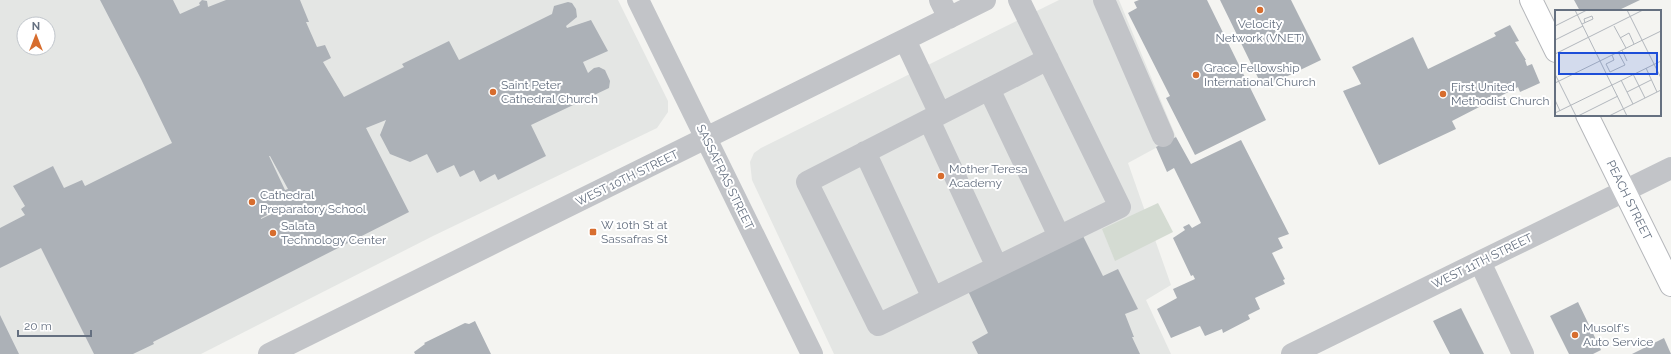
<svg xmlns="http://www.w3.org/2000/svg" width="1671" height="354" font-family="Raleway,sans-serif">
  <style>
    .built { fill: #e4e6e4; fill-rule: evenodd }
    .green { fill: #d4dbd2 }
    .building { fill: #acb1b7; fill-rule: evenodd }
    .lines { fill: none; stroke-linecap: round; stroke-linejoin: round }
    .major-casing { stroke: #b5b7bb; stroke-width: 24 }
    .minor { stroke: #c2c4c8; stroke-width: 22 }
    .major { stroke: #fff; stroke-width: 22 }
    .poi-dot { fill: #d76d2e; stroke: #fff; stroke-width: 1.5 }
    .labels { text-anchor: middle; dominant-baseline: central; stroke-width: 4; stroke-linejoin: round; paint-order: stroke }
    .poi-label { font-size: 12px; fill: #657080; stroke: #fff; text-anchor: start }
    .street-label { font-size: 12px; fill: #657080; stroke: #fff }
    .inset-road { fill: none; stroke: #b2b7bd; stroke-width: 1 }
    .view { fill: #1d4ed8; fill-opacity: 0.15; stroke: #1d4ed8; stroke-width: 2 }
    .inset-edge { fill: none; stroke: #657080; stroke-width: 2 }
  </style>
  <rect width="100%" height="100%" fill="#f4f4f1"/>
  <path class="built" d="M0,0H618L668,101V112L657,128L433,236L201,354H0ZM24,24H48V48H24Z
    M1059,0H1119L1176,137L1128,163L1171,285L1146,300L1171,354H834L752,180L750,162L754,153L761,148Z"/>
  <path class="green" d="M1158,203L1173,232L1115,261L1102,229Z"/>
  <path class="building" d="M100,0H173L180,14L200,5L199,3L202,0L207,1L208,7L226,0H300L309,22H306L317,47L325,45L331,58L323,62L344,97L404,67L402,64L449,41L459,60L552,14L554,6L568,2L572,3L576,9L577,17L566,26L567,28L591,20L608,51L583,62L588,73L594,68L599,67L605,70L610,81L609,88L531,125L546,156L498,180L495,174L480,182L474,170L460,177L454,165L437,173L427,154L410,162L390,154L380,135L386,120L366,128L409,212L153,342L154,344L133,354H94L41,248L0,268V228L25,215L21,209L25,206L13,186L53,166L64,188L82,180L85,186L172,143L141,79ZM269,156H270L288,189L285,190ZM279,209L280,210L261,219V218Z
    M1139,0H1207L1266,120L1195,155L1166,98L1170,96L1128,13L1137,8L1134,2Z
    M1220,0H1291L1321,60L1263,88Z
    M1574,0H1640L1617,11H1580Z
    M1510,25L1519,41L1515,42L1526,60H1525L1527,66L1532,64L1540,83L1520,92L1518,87L1452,121L1456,129L1379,165L1343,91L1361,84L1352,67L1413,37L1428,69L1496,36L1494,33Z
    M1176,137L1191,164L1241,140L1289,234L1278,238L1283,248L1272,253L1285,279L1283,280L1285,284L1255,298L1260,309L1248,315L1250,319L1223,333L1222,329L1205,336L1200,326L1171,338L1157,309L1177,298L1173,289L1195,279L1193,275L1191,276L1173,238L1185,230L1183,227L1189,224L1192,228L1201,223L1174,168L1167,172L1156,147Z
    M1082,234L1103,276L1118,269L1138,309L1125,314L1134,337H1132L1140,354H978L972,342L988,333L968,291Z
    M1578,302L1601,350L1593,354H1569L1550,316Z
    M1461,308L1484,354H1450L1433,321Z
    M0,315L19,354H0Z
    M475,321L491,354H415L414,352L425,344L424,343L465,323L469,324Z
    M1664,338L1671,354H1632Z"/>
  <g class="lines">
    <g class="major-casing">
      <g id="major">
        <path d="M1531,0L1556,51"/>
        <path id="s1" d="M1587,115L1671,285"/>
      </g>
    </g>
    <path class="minor" d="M638,0L812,354
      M940,0L949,18
      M1104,0L1163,136
      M905,40L940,114L807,182L878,325L1120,207L1019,0
      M989,89L1059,236
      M940,114L1048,59
      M929,120L997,267
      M865,152L933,298
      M1480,262L1523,354
      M269,354L985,0
      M1292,354L1671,168"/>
    <use href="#major" class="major"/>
  </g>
  <g class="poi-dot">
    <circle cx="1260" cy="10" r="4"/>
    <circle cx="1196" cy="75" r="4"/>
    <circle cx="493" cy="92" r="4"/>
    <circle cx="1443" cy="94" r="4"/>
    <circle cx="941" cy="176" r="4"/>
    <circle cx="252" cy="202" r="4"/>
    <rect x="589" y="228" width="8" height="8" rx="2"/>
    <circle cx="273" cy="233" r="4"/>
    <circle cx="1575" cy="335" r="4"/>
  </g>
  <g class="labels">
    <g class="poi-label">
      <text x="1260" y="24" text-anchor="middle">Velocity<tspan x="1260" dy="14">Network (VNET)</tspan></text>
      <text x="1204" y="68">Grace Fellowship<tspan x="1204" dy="14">International Church</tspan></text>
      <text x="501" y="85">Saint Peter<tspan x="501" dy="14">Cathedral Church</tspan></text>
      <text x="1451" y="87">First United<tspan x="1451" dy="14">Methodist Church</tspan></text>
      <text x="949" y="169">Mother Teresa<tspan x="949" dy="14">Academy</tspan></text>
      <text x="260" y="195">Cathedral<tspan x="260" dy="14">Preparatory School</tspan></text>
      <text x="601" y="225">W 10th St at<tspan x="601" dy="14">Sassafras St</tspan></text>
      <text x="281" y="226">Salata<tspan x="281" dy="14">Technology Center</tspan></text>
      <text x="1583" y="328">Musolf's<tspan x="1583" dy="14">Auto Service</tspan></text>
    </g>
    <g class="street-label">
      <text transform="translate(725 177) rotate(64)">SASSAFRAS STREET</text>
      <text transform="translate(627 178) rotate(-26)">WEST 10TH STREET</text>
      <text stroke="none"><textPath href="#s1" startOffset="95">PEACH STREET</textPath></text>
      <text transform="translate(1482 261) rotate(-26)">WEST 11TH STREET</text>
    </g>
  </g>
  <g transform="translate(1555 10)">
    <rect width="106" height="106" fill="#f4f4f1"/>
    <path class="inset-road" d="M20,0L72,106M72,0L106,68M27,14L38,9L37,6L29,9L30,13M0,16L32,0M59,16L71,38M65,28L74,23L79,34M0,30L28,16M67,40L72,51M0,44L88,0M57,45L59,50L51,54L55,62L70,55L63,42M91,58L102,82M0,64L21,106M78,64L90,88M66,70L78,94M0,73L106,21M72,82L96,70M0,90L5,101M0,103L106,51M23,106L63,86M54,106L106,80"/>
    <path class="view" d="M4,43H102V64H4Z"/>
    <rect width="106" height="106" class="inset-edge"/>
  </g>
  <g transform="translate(36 36)"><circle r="19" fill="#ffffff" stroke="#c1c6cc"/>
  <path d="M0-3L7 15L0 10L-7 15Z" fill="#d76d2e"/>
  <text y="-6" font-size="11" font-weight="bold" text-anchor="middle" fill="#657080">N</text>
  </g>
  <path d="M18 330v6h73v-6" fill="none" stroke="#657080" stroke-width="2"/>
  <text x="24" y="330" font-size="12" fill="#657080" stroke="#ffffff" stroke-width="3" paint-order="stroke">20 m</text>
</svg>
